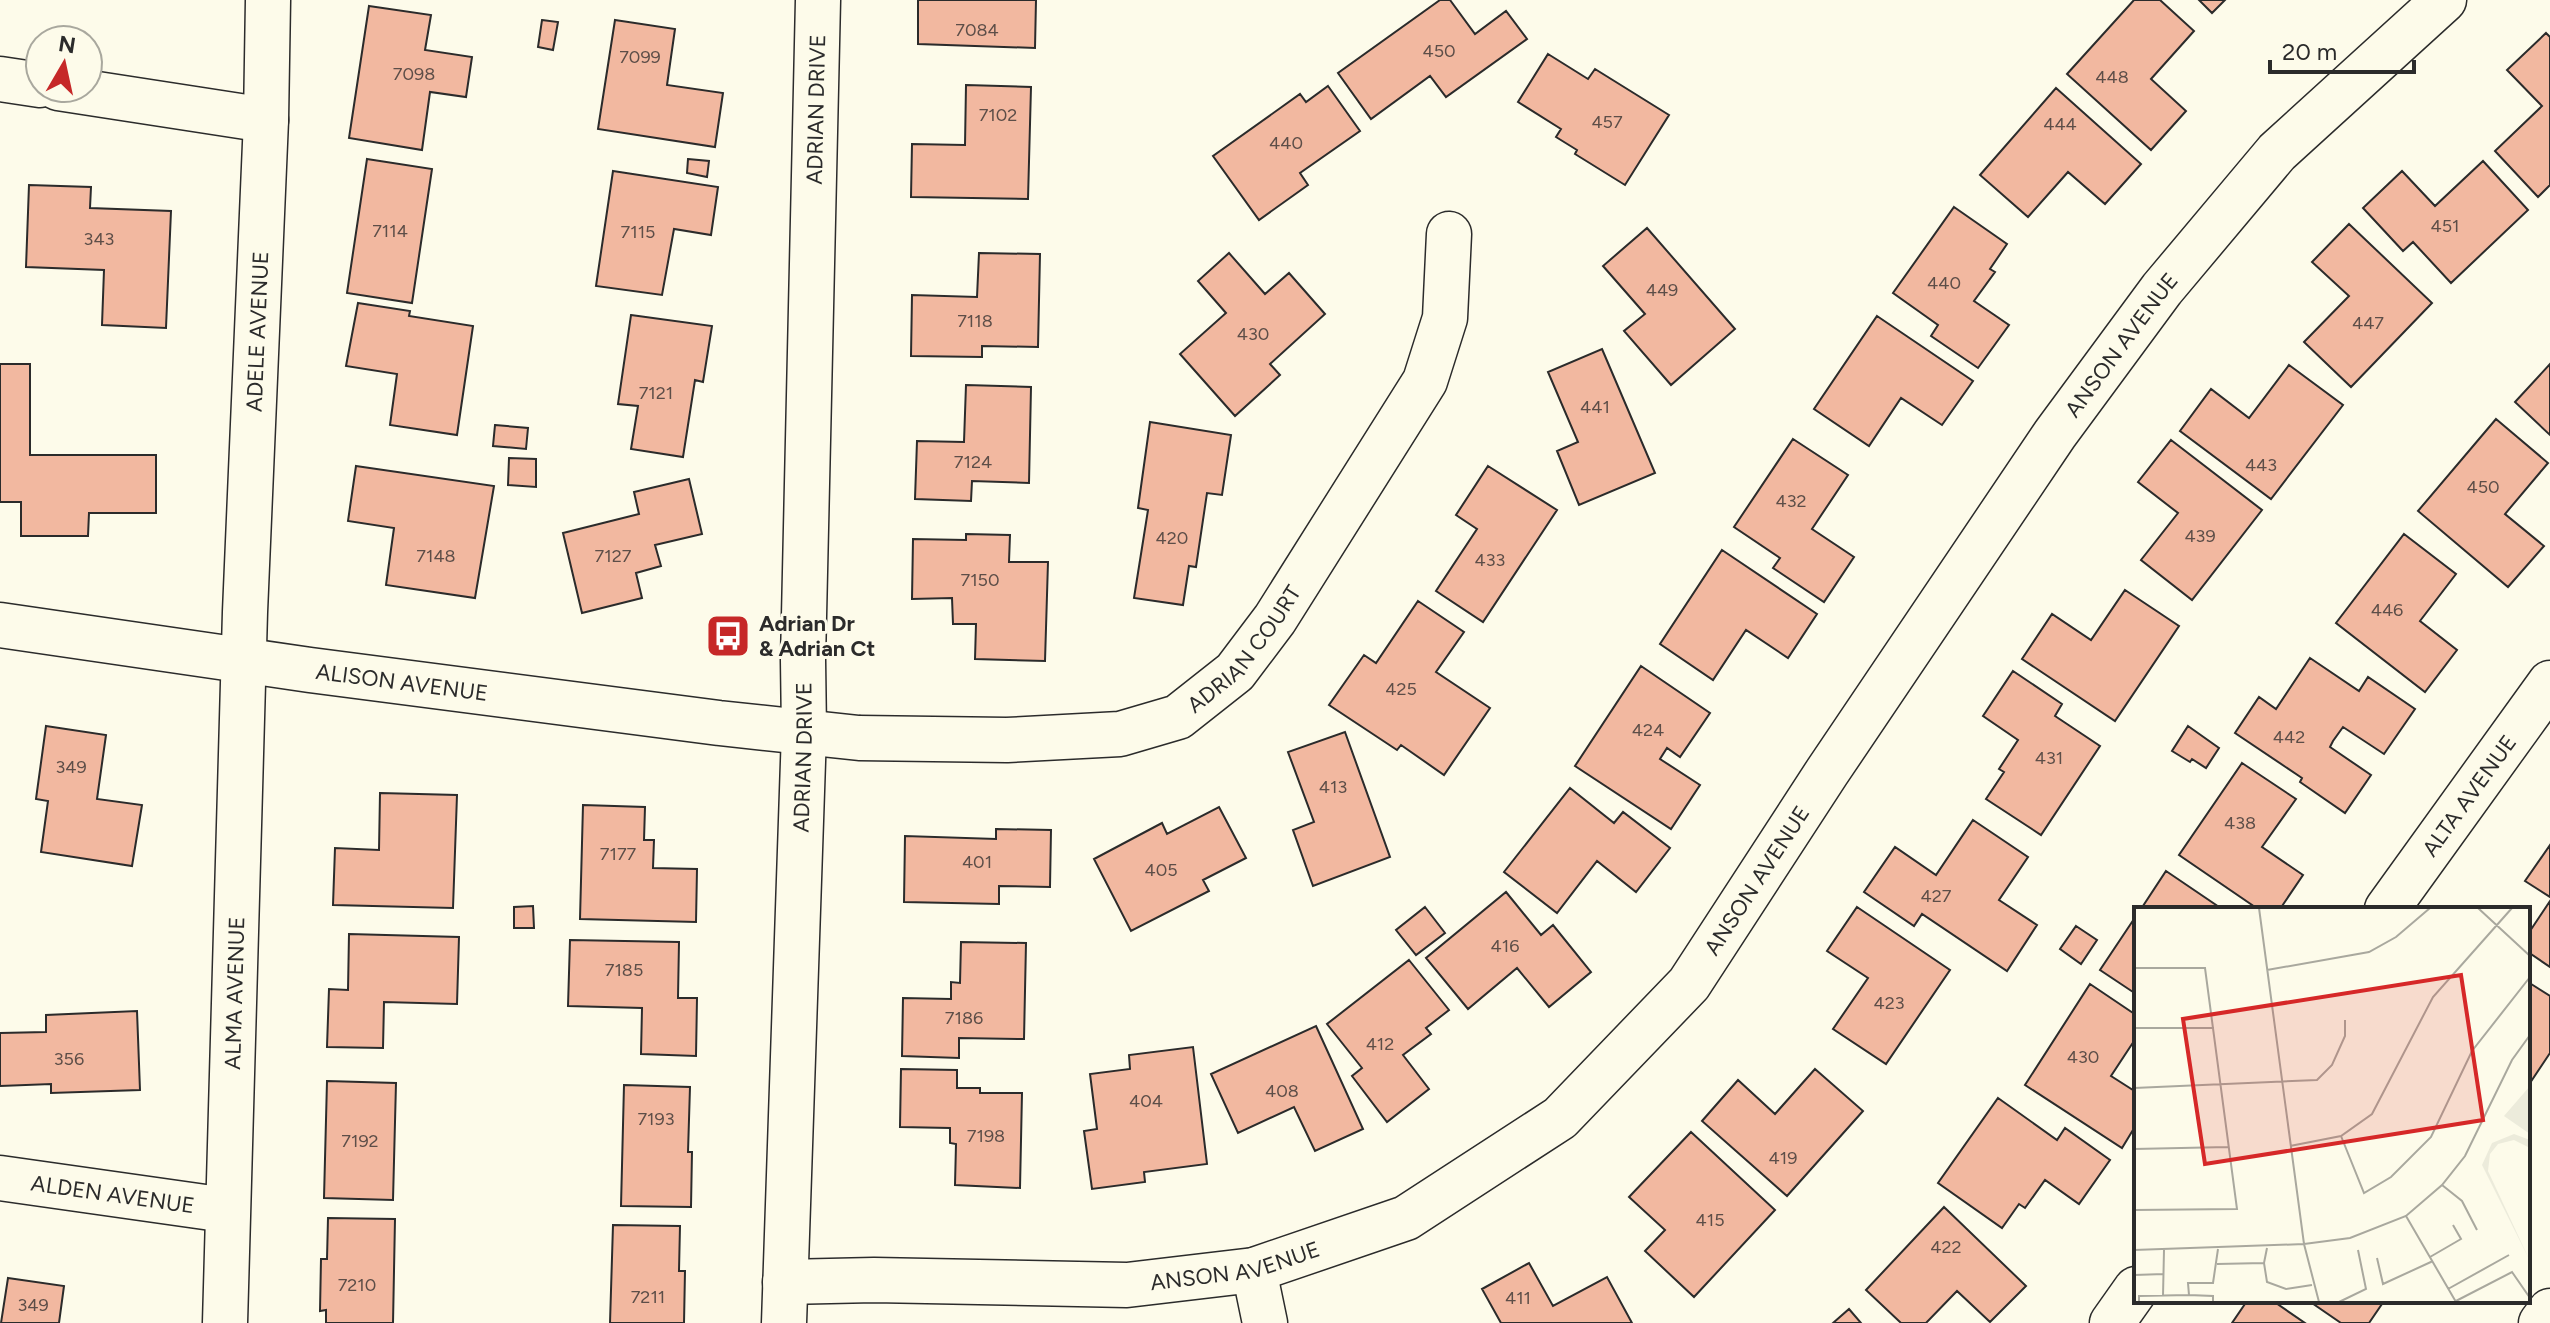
<svg xmlns="http://www.w3.org/2000/svg" width="2550" height="1323" font-family="Figtree,sans-serif">
  <style>
    .building { fill: #f2b8a0; stroke: #2b2b2b; stroke-width: 2 }
    .lines { fill: none; stroke-linecap: round; stroke-linejoin: round }
    .minor-casing { stroke: #2b2b2b; stroke-width: 47 }
    .tertiary-casing { stroke: #2b2b2b; stroke-width: 47 }
    .minor { stroke: #fdfbea; stroke-width: 44 }
    .tertiary { stroke: #fdfbea; stroke-width: 44 }
    .labels { text-anchor: middle; dominant-baseline: central; stroke-width: 6; stroke-linejoin: round; paint-order: stroke }
    .number-label { font-size: 18px; fill: #5d4e48 }
    .street-label { font-size: 22px; fill: #2b2b2b; stroke: #fdfbea }
    .poi-label { font-size: 22px; font-weight: bold; fill: #2b2b2b; stroke: #fdfbea; text-anchor: start }
    .inset-road { fill: none; stroke: #a9a89e; stroke-width: 2 }
    .view { fill: #d62828; fill-opacity: 0.15; stroke: #d62828; stroke-width: 4 }
    .inset-edge { fill: none; stroke: #2b2b2b; stroke-width: 4 }
  </style>
  <rect width="100%" height="100%" fill="#fdfbea"/>
  <path class="building" d="M918,0H1036L1035,48L918,44Z
    M1440,0H1450L1475,34L1506,11L1527,39L1446,97L1430,76L1371,119L1338,73Z
    M2134,0H2160L2194,31L2151,79L2186,111L2151,150L2067,74Z
    M2199,0H2225L2212,13Z
    M369,6L431,15L425,50L472,57L466,97L430,92L422,150L349,138Z
    M542,20L558,22L553,50L538,47Z
    M615,20L675,29L667,85L723,93L715,147L598,129Z
    M2546,33L2550,37V185L2538,197L2495,151L2542,106L2507,70Z
    M1548,54L1588,79L1595,69L1669,115L1625,185L1575,154L1577,150L1556,137L1561,129L1518,102Z
    M966,85L1031,87L1028,199L911,197L912,144L965,145Z
    M1328,86L1360,131L1300,173L1308,185L1259,220L1213,156L1300,94L1306,102Z
    M2056,88L2141,164L2105,204L2068,172L2028,217L1980,175Z
    M367,159L432,169L412,303L347,293Z
    M688,159L709,161L707,177L687,173Z
    M2483,161L2528,210L2451,283L2413,242L2403,251L2363,208L2402,171L2435,206Z
    M613,171L718,187L711,235L674,229L662,295L596,286Z
    M29,185L91,187L90,208L171,211L166,328L102,325L104,270L26,267Z
    M1954,207L2007,244L1990,269L1995,272L1974,301L2009,325L1978,368L1931,336L1938,325L1893,293Z
    M2349,224L2432,303L2351,387L2304,342L2349,296L2312,262Z
    M1647,228L1735,329L1671,385L1624,331L1645,314L1603,266Z
    M979,253L1040,254L1038,347L982,346V357L911,356L912,295L977,297Z
    M1229,253L1265,294L1289,273L1325,314L1270,364L1280,375L1235,416L1180,354L1226,313L1198,281Z
    M358,303L410,311L409,316L473,326L457,435L390,425L397,374L346,366Z
    M631,315L712,326L703,382L695,380L683,457L631,449L638,406L618,404Z
    M1877,316L1973,381L1942,425L1901,398L1869,446L1814,409Z
    M1602,349L1655,473L1579,505L1557,451L1578,442L1548,372Z
    M0,364H30V455H156V513H89L88,536H21V502H0Z
    M2550,364V435L2515,402Z
    M2289,365L2343,405L2271,499L2180,431L2211,389L2249,418Z
    M966,385L1031,387L1029,483L972,481L971,501L915,499L917,441L964,442Z
    M2496,419L2548,463L2505,514L2544,546L2508,587L2418,511Z
    M1150,422L1231,435L1222,495L1207,493L1196,567L1189,566L1183,605L1134,598L1148,510L1138,508Z
    M495,425L528,428L526,449L493,446Z
    M1793,439L1848,475L1812,529L1854,557L1824,602L1773,568L1780,558L1734,527Z
    M2171,440L2262,510L2192,600L2141,560L2178,513L2138,482Z
    M509,458L536,459V487L508,485Z
    M356,466L494,486L475,598L386,585L394,528L348,521Z
    M1488,466L1557,510L1483,622L1436,591L1477,529L1456,515Z
    M689,479L702,534L655,545L661,566L636,573L642,598L582,613L563,533L639,514L634,492Z
    M966,534L1010,535L1009,562H1048L1045,661L975,659L976,624H953L952,598L912,599L913,539L966,540Z
    M2404,534L2456,574L2420,621L2457,650L2425,692L2336,623Z
    M1722,550L1817,614L1788,658L1746,630L1713,680L1660,644Z
    M2125,590L2179,626L2115,721L2022,659L2052,614L2091,640Z
    M1418,601L1464,632L1436,672L1490,708L1444,775L1401,745L1397,750L1329,705L1364,655L1376,663Z
    M2310,658L2359,691L2368,677L2415,709L2384,754L2343,727L2333,741L2330,747L2371,775L2345,813L2300,782L2302,778L2235,733L2259,697L2276,709Z
    M1641,666L1710,713L1680,757L1667,748L1660,759L1700,785L1671,829L1575,766Z
    M2013,671L2062,704L2055,716L2100,746L2041,835L1986,799L2004,772L1999,769L2018,740L1983,716Z
    M46,726L106,735L97,799L142,805L132,866L41,852L48,801L36,799Z
    M2188,726L2219,748L2206,768L2192,759L2190,762L2172,751Z
    M1345,732L1390,857L1313,886L1293,830L1314,822L1288,752Z
    M2242,763L2296,799L2262,847L2303,875L2280,909H2258L2179,855Z
    M1570,788L1614,823L1623,812L1670,848L1636,892L1597,861L1557,913L1504,872Z
    M380,793L457,795L453,908L333,905L335,848L379,850Z
    M583,805L645,807L644,840H654L653,868L697,869L696,922L580,919Z
    M1219,807L1246,858L1203,880L1209,891L1131,931L1094,859L1162,823L1167,834Z
    M1973,820L2028,857L1999,900L2037,925L2007,971L1922,914L1914,926L1864,892L1895,847L1936,875Z
    M996,829L1051,830L1050,887L999,886V904L904,902L905,836L996,839Z
    M2550,845V897L2525,881Z
    M2166,871L2222,909H2141Z
    M1506,892L1541,935L1553,925L1591,972L1549,1007L1517,968L1468,1009L1426,958Z
    M2550,901V967L2528,952V934Z
    M533,906L534,928H514V907Z
    M1425,907L1445,933L1416,955L1396,930Z
    M1857,907L1950,970L1886,1064L1833,1029L1868,978L1827,951Z
    M2136,916V994L2100,970Z
    M2076,926L2097,940L2081,964L2060,949Z
    M349,934L459,937L457,1004L384,1002L383,1048L327,1047L329,989L348,990Z
    M570,940L679,942L678,998H697L696,1056L641,1054L642,1008L568,1006Z
    M961,942L1026,943L1024,1039L959,1038V1058L902,1056L903,998L951,999V982L960,983Z
    M1409,960L1449,1010L1426,1028L1431,1034L1403,1055L1429,1089L1387,1122L1352,1076L1362,1068L1327,1024Z
    M2528,982L2550,996V1053L2528,1086Z
    M2090,984L2136,1015V1038L2111,1076L2136,1092V1125L2122,1148L2025,1085Z
    M137,1011L140,1090L51,1093V1084L0,1086V1033L46,1032V1015Z
    M1316,1026L1363,1129L1315,1151L1294,1107L1238,1133L1211,1074Z
    M1193,1047L1207,1164L1144,1172L1145,1182L1092,1189L1084,1131L1097,1129L1090,1074L1130,1069L1129,1055Z
    M901,1069L957,1070V1088H980V1093H1022L1020,1188L955,1185L956,1144L950,1143V1128L900,1127Z
    M1815,1069L1863,1111L1787,1196L1702,1121L1738,1080L1775,1114Z
    M327,1081L396,1083L393,1200L324,1198Z
    M624,1085L690,1087L688,1152H692L691,1207L621,1206Z
    M1998,1098L2057,1140L2065,1128L2110,1160L2079,1204L2045,1180L2025,1208L2019,1204L2002,1228L1938,1183Z
    M1691,1132L1775,1210L1694,1297L1645,1251L1665,1230L1629,1197Z
    M1944,1207L2026,1286L1990,1322L1957,1291L1926,1323H1901L1866,1290Z
    M328,1218L395,1219L393,1323H326V1310L320,1311L321,1259H327Z
    M613,1225L680,1226L679,1271H685L684,1323H610Z
    M1529,1263L1553,1306L1607,1277L1632,1323H1501L1482,1289Z
    M8,1278L64,1286L59,1323H1Z
    M2247,1301H2273L2305,1323H2232Z
    M2309,1301H2384L2369,1323H2341Z
    M1849,1309L1861,1323H1833Z"/>
  <g class="lines">
    <g class="minor-casing">
      <g id="minor">
        <path d="M0,79L40,85"/>
        <path d="M58,88L266,120"/>
        <path id="s1" d="M0,625L310,670L719,723L859,738L1007,740L1120,734L1178,717L1235,672L1275,619L1425,381L1445,318L1449,234"/>
        <path id="s2" d="M2387,909L2550,683"/>
        <path id="s3" d="M0,1178L226,1210"/>
        <path d="M1254,1270L1265,1323"/>
        <path id="s4" d="M785,1282L874,1280L1127,1285L1254,1270L1406,1218L1560,1118L1689,984L1827,772L2055,434L2162,289L2277,152L2444,0"/>
        <path id="s5" d="M225,1323L245,612L266,120L268,0"/>
        <path d="M2112,1323L2136,1289"/>
      </g>
    </g>
    <g class="tertiary-casing">
      <g id="tertiary">
        <path id="s6" d="M784,1323L804,732L803,660L818,0"/>
        <path d="M2541,1323L2550,1311"/>
      </g>
    </g>
    <use href="#minor" class="minor"/>
    <use href="#tertiary" class="tertiary"/>
  </g>
  <defs>
    <g id="bus-square" transform="scale(2.3)"><rect x="-9" y="-9" width="18" height="18" rx="4" fill="#c62828" stroke="#fdfbea"/><path d="M-5-6H5V4H4V6H2V4H-2V6H-4V4H-5ZM-3.5-4V0h7V-4ZM-3.5 1.2v1.5H-2V1.2ZM2 1.2v1.5H3.5V1.2Z" fill="#fff"/></g>
  </defs>
  <g fill-rule="evenodd">
    <use href="#bus-square" x="728" y="636"/>
  </g>
  <g class="labels">
    <g class="number-label">
      <text x="977" y="30">7084</text>
      <text x="1439" y="51">450</text>
      <text x="640" y="57">7099</text>
      <text x="414" y="74">7098</text>
      <text x="2112" y="77">448</text>
      <text x="998" y="115">7102</text>
      <text x="1607" y="122">457</text>
      <text x="2060" y="124">444</text>
      <text x="1286" y="143">440</text>
      <text x="2445" y="226">451</text>
      <text x="390" y="231">7114</text>
      <text x="638" y="232">7115</text>
      <text x="99" y="239">343</text>
      <text x="1944" y="283">440</text>
      <text x="1662" y="290">449</text>
      <text x="975" y="321">7118</text>
      <text x="2368" y="323">447</text>
      <text x="1253" y="334">430</text>
      <text x="656" y="393">7121</text>
      <text x="1595" y="407">441</text>
      <text x="973" y="462">7124</text>
      <text x="2261" y="465">443</text>
      <text x="2483" y="487">450</text>
      <text x="1791" y="501">432</text>
      <text x="2200" y="536">439</text>
      <text x="1172" y="538">420</text>
      <text x="436" y="556">7148</text>
      <text x="613" y="556">7127</text>
      <text x="1490" y="560">433</text>
      <text x="980" y="580">7150</text>
      <text x="2387" y="610">446</text>
      <text x="1401" y="689">425</text>
      <text x="1648" y="730">424</text>
      <text x="2289" y="737">442</text>
      <text x="2049" y="758">431</text>
      <text x="71" y="767">349</text>
      <text x="1333" y="787">413</text>
      <text x="2240" y="823">438</text>
      <text x="618" y="854">7177</text>
      <text x="977" y="862">401</text>
      <text x="1161" y="870">405</text>
      <text x="1936" y="896">427</text>
      <text x="1505" y="946">416</text>
      <text x="624" y="970">7185</text>
      <text x="1889" y="1003">423</text>
      <text x="964" y="1018">7186</text>
      <text x="1380" y="1044">412</text>
      <text x="2083" y="1057">430</text>
      <text x="69" y="1059">356</text>
      <text x="1282" y="1091">408</text>
      <text x="1146" y="1101">404</text>
      <text x="656" y="1119">7193</text>
      <text x="986" y="1136">7198</text>
      <text x="360" y="1141">7192</text>
      <text x="1783" y="1158">419</text>
      <text x="1710" y="1220">415</text>
      <text x="1946" y="1247">422</text>
      <text x="357" y="1285">7210</text>
      <text x="648" y="1297">7211</text>
      <text x="1518" y="1298">411</text>
      <text x="33" y="1305">349</text>
    </g>
    <g class="street-label">
      <text stroke="none"><textPath href="#s6" startOffset="1214">ADRIAN DRIVE</textPath></text>
      <text stroke="none"><textPath href="#s5" startOffset="992">ADELE AVENUE</textPath></text>
      <text stroke="none"><textPath href="#s4" startOffset="1772">ANSON AVENUE</textPath></text>
      <text stroke="none"><textPath href="#s1" startOffset="1284">ADRIAN COURT</textPath></text>
      <text stroke="none"><textPath href="#s1" startOffset="406">ALISON AVENUE</textPath></text>
      <text stroke="none"><textPath href="#s6" startOffset="566">ADRIAN DRIVE</textPath></text>
      <text stroke="none"><textPath href="#s2" startOffset="140">ALTA AVENUE</textPath></text>
      <text stroke="none"><textPath href="#s4" startOffset="1124">ANSON AVENUE</textPath></text>
      <text stroke="none"><textPath href="#s5" startOffset="330">ALMA AVENUE</textPath></text>
      <text stroke="none"><textPath href="#s3" startOffset="114">ALDEN AVENUE</textPath></text>
      <text stroke="none"><textPath href="#s4" startOffset="452">ANSON AVENUE</textPath></text>
    </g>
    <g class="poi-label">
      <text x="759" y="623">Adrian Dr<tspan x="759" dy="25">&amp; Adrian Ct</tspan></text>
    </g>
  </g>
  <g transform="translate(2134 907)">
    <rect width="396" height="396" fill="#fdfbea"/>
    <path d="M396,179V227L370,209ZM380,227L396,233V241L380,233L364,237L356,247L354,264L396,354L348,258L358,236Z" fill="#ecebdb"/>
    <path class="inset-road" d="M125,1L170,337L185,395M344,1L396,49M0,61H71L103,302L0,303M133,63L235,45L262,30L296,1M0,121H80M0,181L183,173L198,158L211,129V113M207,229L230,286L257,270L297,230L338,144L396,70M156,239L207,229L238,207L299,90L378,1M0,242L94,240M308,278L328,294L343,323M272,309L322,395M0,343L170,337L216,331L272,309L308,278L331,249L378,153L396,128M296,350L327,332L319,318M243,351L249,377L299,354M130,356L133,375L152,382L178,378M83,357L130,356L133,341M0,368L30,367M314,382L375,348M29,389L30,343M5,395V389L55,388M79,395V389L55,388L54,376H79L84,342M205,395L232,382L224,343M320,395L378,365L396,391"/>
    <path class="view" d="M327,68L349,213L71,257L49,112Z"/>
    <rect width="396" height="396" class="inset-edge"/>
  </g>
  <g transform="translate(64 64) rotate(9)"><circle r="38" fill="#fdfbea" stroke="#a9a89e" stroke-width="2"/>
  <path d="M0-6L14 30L0 20L-14 30Z" fill="#c62828"/>
  <text y="-12" font-size="22" font-weight="bold" text-anchor="middle" fill="#2b2b2b">N</text>
  </g>
  <path d="M2270 60v12h144v-12" fill="none" stroke="#2b2b2b" stroke-width="4"/>
  <text x="2282" y="60" font-size="24" fill="#2b2b2b" stroke="#fdfbea" stroke-width="6" paint-order="stroke">20 m</text>
</svg>
